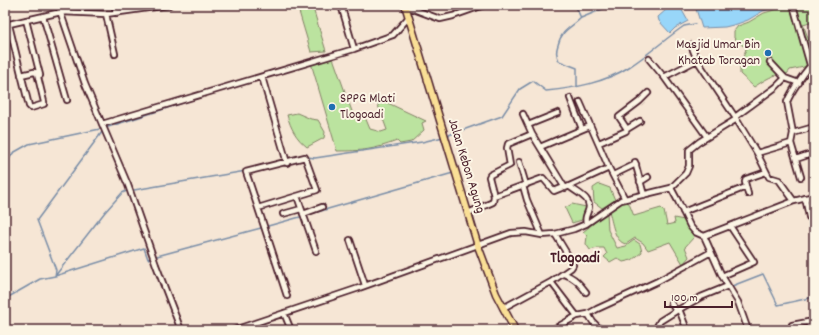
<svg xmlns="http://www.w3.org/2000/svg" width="819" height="335" font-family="Dekko,sans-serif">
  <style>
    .green { fill: #bbe39f; stroke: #828165 }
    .water { fill: #98d6f9; stroke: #798da7 }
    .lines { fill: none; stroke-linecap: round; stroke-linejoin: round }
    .stream { stroke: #798da7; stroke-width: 1.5 }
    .minor-casing { stroke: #4a1f2b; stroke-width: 8 }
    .major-casing { stroke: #4a1f2b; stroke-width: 9 }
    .minor { stroke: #fcf5e5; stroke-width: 4.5 }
    .major { stroke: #fadf96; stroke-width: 6 }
    .poi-dot { fill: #1f6fb2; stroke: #fcf5e5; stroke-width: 1.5 }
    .labels { text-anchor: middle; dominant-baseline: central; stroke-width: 4; stroke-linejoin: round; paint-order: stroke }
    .poi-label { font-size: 14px; fill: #4a1f2b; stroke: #fcf5e5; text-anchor: end }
    .street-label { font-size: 14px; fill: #4a1f2b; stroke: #fcf5e5 }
    .quarter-label { font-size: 16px; font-weight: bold; fill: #4a1f2b; stroke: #fcf5e5 }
  </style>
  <rect width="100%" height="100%" fill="#f6e6d5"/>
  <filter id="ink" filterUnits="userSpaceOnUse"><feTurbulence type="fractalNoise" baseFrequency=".025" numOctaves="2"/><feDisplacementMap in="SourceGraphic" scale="8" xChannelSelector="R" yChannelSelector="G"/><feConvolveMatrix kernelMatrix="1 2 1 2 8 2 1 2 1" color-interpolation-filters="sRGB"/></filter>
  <g filter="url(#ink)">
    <path class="green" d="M297,5H312L326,51L311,52Z
      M791,5H814V21L803,24L810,43L812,59L804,67L790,70L787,74C774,73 765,80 754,87L740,74V66L746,49L745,47L742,45L734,38V31L738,26L749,22L764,13Z
      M333,58L354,117H365L370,129L381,132L387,130L375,97L426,121L422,123L424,130L411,142L400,144L397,141C373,150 362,151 337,151L311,63Z
      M297,113L311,119L318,120L325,132L324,138L307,147C296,138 291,129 287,115Z
      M599,184L610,188L615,200L602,208L594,202L593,188Z
      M628,201L634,216L661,208L664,211L667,225L675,223L674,218L684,220L694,237L685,247L689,257L683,264L670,242L648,250L643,243L635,238L626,244C614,242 612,221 609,211L621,202Z
      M572,204L586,207L582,220L572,223L565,208Z
      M607,212L608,230L617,248L626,246L634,240L640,244L642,252L632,260L623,262L617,258L610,262L604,257L607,254L604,248H598L590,250L586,244L587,236L583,232Z"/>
    <path class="water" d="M675,5H679L688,21L675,28L670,33L659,21L658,17L667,9Z
      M707,5H784L763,11L748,20L737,24L725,27L702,28L696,9Z"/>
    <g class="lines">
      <path class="stream" d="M575,5L581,18C571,28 562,29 558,45C556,51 556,54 559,61L577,68V86
        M581,18L612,5
        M105,128L214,93
        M102,132L37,220L56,270L55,276L144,248L148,259L150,258
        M446,136L502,116L520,89L533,81L546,91C575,88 604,83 629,67C648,55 665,39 684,26L695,24
        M5,157L8,156
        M307,157L315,158L422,142L443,137
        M5,165L13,153L29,144L100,129
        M134,190L246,171
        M307,215L453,173
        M268,226L300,217
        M157,256L261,228
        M732,286L763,274L778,305L814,297
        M5,299L40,279L55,276L105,212L122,193L129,190"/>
      <g class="minor-casing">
        <path id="minor" d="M58,5L85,84L128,185L156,265L181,330
          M114,5L117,13
          M341,5L354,49
          M793,5L810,65
          M405,6L440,19L453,16L484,5
          M106,14L115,54
          M43,16L67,100
          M26,20L40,75
          M5,25L61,12L106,14L169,5
          M9,25L29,106L31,108L44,104V102L37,73L34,72L21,75
          M691,45L697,60
          M649,59L664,77
          M770,62L785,78L799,83
          M262,77L287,163
          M570,98L582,129
          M580,102L609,168
          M523,114L528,125
          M735,117L776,87L785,78
          M102,124L354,49L393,35L408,18
          M627,129L640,121
          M793,133L814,127
          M532,134L528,125L558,113
          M599,143L626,131L627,129L619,117L640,101L648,93
          M791,143L801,177
          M540,147L590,126
          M757,153L791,143L793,133L787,102C790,94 807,67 814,63
          M305,157L317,190L258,208L246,172Z
          M796,159L808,155
          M519,162L526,185
          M635,162L644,195
          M613,175L636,164
          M640,182L648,177
          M523,186L527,200L542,235
          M570,187C578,193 593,199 588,211C586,216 585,218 586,224
          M671,188L678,201L690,226L695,232L704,236L722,276L738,302L748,330
          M748,194L745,182L746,179L766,172
          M297,196L316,251
          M494,196L543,178L554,191L564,187
          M805,198L807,207L814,205
          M794,201L814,196
          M807,207L809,217H814
          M258,208L287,296
          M683,212L746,187
          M468,213L493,202L494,196L489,177L490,175L510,165L507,148L508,144L532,134L565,188L609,168L625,199
          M283,214L301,209
          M303,214L322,207
          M704,236L794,201L779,180L769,177L757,153L735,117L697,60L664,77L707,137
          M350,240L365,285
          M564,274C574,277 580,284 586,292
          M722,276L754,262L730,226
          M551,282L577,316
          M671,303L676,311
          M503,308L551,282L571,268L573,265L572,262L555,234
          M679,309L687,330
          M284,313L291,330
          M588,314L597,309L658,281L711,252
          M792,325L808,322L811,330
          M234,330L359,288L511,233L526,232L542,235L555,234L574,229L586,224L621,200L671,188L686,173L689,166V150L699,142L735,120
          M552,330L577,316L588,314L593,322L601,330
          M655,330L660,321L676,311L701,297L728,286"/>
      </g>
      <g class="major-casing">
        <path id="major" d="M405,5L478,246L496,294L515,330"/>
      </g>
      <use href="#minor" class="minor"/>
      <use href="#major" class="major"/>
    </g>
  </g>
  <g class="poi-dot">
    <circle cx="768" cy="53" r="4"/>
    <circle cx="332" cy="107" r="4"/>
  </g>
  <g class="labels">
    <g class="poi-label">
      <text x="760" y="45">Masjid Umar Bin<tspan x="760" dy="16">Khatab Toragan</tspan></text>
      <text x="340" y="99" text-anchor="start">SPPG Mlati<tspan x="340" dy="16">Tlogoadi</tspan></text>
    </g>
    <g class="street-label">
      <text transform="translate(466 166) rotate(73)">Jalan Kebon Agung</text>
    </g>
    <g class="quarter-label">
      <text x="575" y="258">Tlogoadi</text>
    </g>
  </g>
  <rect width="819" height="335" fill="none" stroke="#fcf5e5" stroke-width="20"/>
  <rect x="10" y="10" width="799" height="315" fill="none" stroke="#4a1f2b" stroke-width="1.5" filter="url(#ink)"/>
  <path d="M665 301v6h67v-6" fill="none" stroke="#4a1f2b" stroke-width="2"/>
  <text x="671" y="301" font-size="12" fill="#4a1f2b" stroke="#fcf5e5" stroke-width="3" paint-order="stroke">100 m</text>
</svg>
